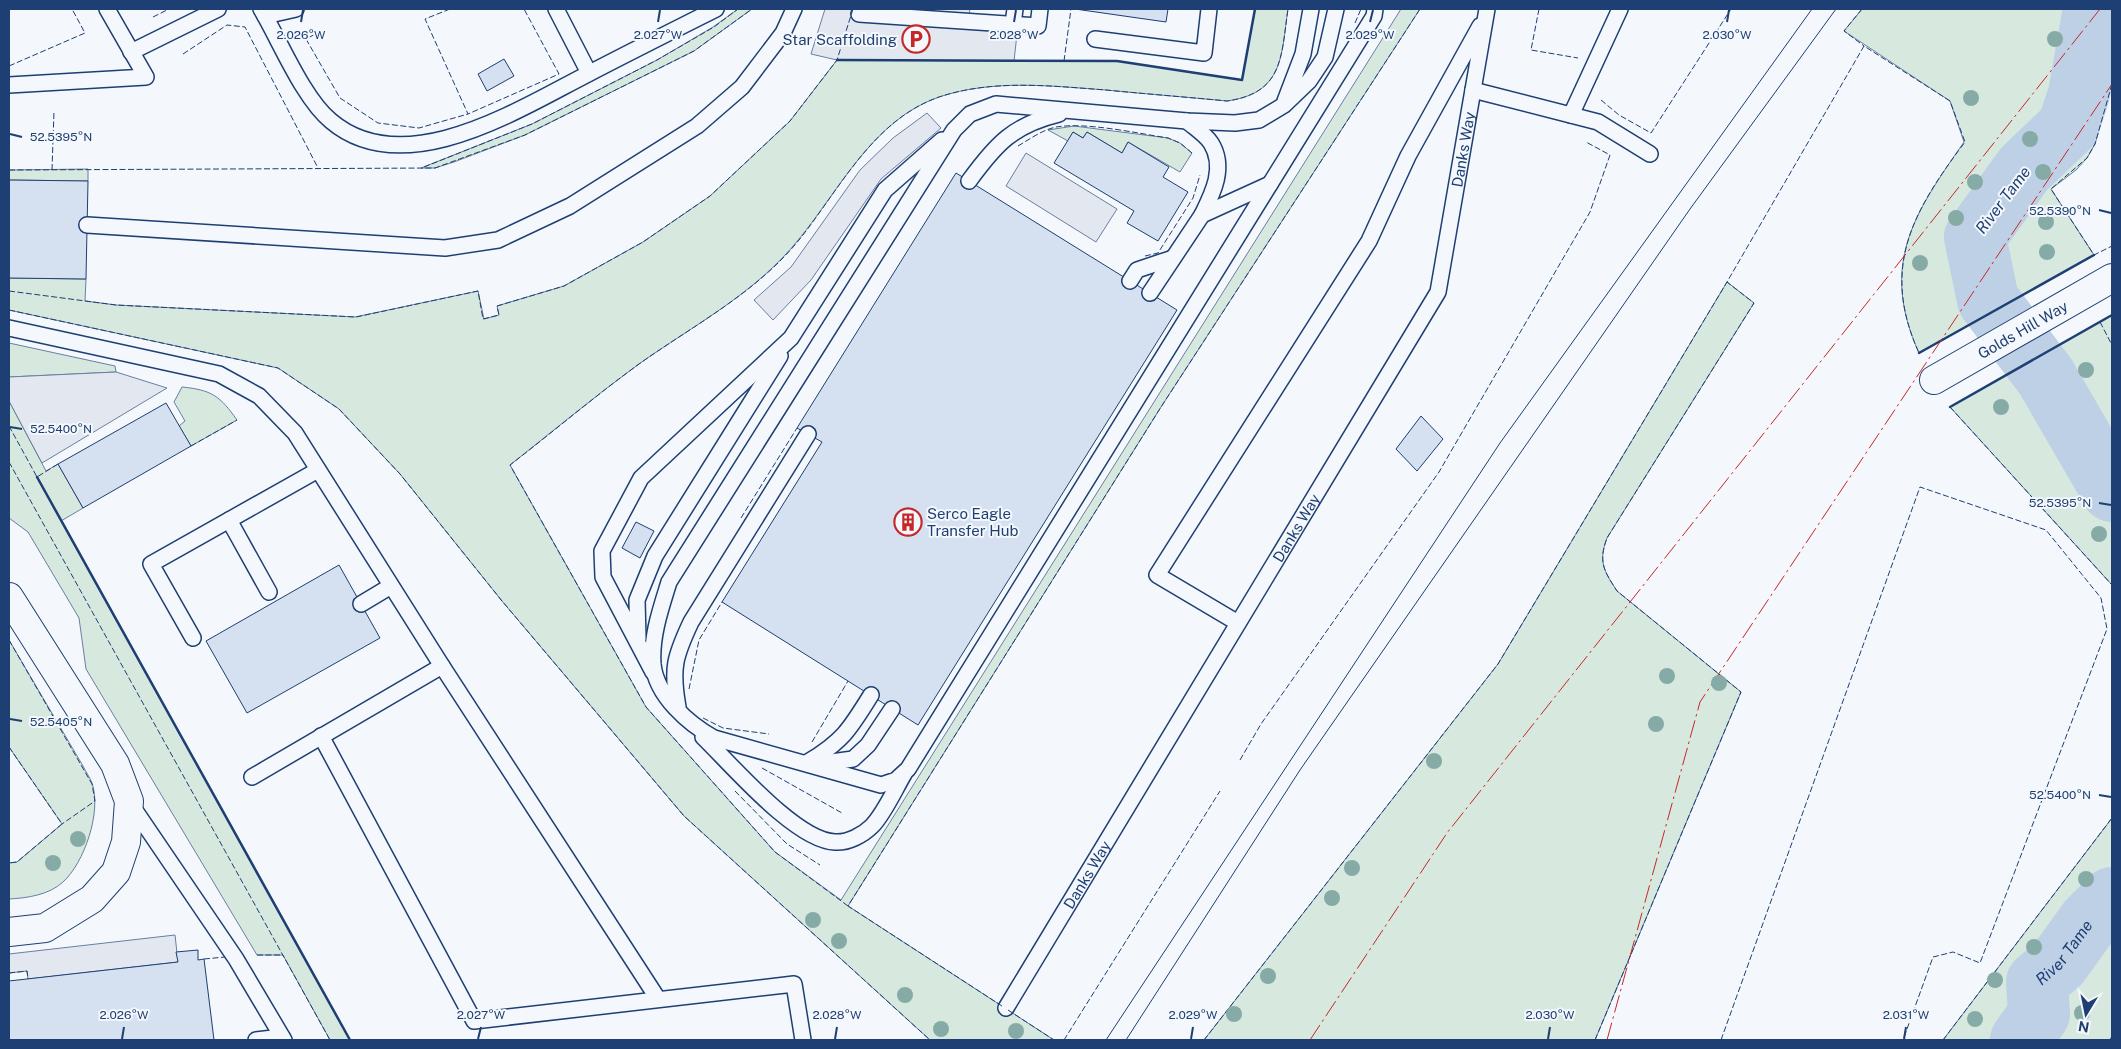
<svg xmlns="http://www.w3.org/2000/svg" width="2121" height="1049" font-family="'Public Sans',sans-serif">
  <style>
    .green { fill: #d7e8df; stroke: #687fa3 }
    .parking { fill: #e3e8f0; stroke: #687fa3 }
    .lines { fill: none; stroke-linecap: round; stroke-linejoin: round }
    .river { stroke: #bed0e5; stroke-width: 62 }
    .building { fill: #d5e0f0; stroke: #1d3f73 }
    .service-casing { stroke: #1d3f73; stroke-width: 18 }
    .minor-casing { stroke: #1d3f73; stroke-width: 30 }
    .service { stroke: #f4f7fb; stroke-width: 15 }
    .minor { stroke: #f4f7fb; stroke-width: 28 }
    .tram { stroke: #1d3f73; stroke-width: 1 }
    .fence { stroke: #1d3f73; stroke-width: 1; stroke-dasharray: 6 2.5; stroke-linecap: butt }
    .wall { stroke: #1d3f73; stroke-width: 2.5 }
    .power { stroke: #c62828; stroke-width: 1; stroke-dasharray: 18 4 2.5 4; stroke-linecap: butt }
    .tree { fill: #86aba6 }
    .ticks { fill: none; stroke: #1d3f73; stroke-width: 2 }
    .labels { text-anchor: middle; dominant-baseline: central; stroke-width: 4; stroke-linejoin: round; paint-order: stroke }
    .poi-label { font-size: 15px; fill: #1d3f73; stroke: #f4f7fb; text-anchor: end }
    .street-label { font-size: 15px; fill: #1d3f73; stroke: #f4f7fb }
    .water-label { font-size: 16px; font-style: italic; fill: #1d3f73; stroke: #f4f7fb }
    .ticks-label { font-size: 12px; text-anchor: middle; fill: #1d3f73; stroke: #f4f7fb; stroke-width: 4; stroke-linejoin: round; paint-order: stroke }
  </style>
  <rect width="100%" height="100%" fill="#f4f7fb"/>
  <path class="green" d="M738,9H752L694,51L525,135L454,162L435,168H421L532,124L657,60L713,27Z
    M1255,9H1288C1281,56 1284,93 1227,101C1186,97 1146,94 1106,90C1051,86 993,79 939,97C873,120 840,189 799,239C756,293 694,325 639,364C595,396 553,431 510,465L646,707L775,852L841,900L1401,9H1420L1161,407L848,906L1054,1040H930L684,816L502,601L400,474L339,409L278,368L9,310V278L86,279L85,301L116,305L355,317L478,291L484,319L499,315L497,306L564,286L643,242L710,196L790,121L837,60L1117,61L1242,80Z
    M1862,9H2112V84L2095,144L2087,158L2076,170L2051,189L2094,255L1919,353C1879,264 1914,214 1964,142L1950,101L1844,31Z
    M1074,126L1168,138L1180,143L1192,153L1180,172L1128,142L1122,153L1087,132L1083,138L1073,132L1068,141L1048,130Z
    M88,169V181L9,180V170Z
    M1727,282L1754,303L1607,538C1598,562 1604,571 1617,591L1741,692L1595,1040H1204L1498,664Z
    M2112,315V585L1950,407Z
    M9,343L115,366L116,372L9,377Z
    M182,387C212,390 220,396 237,420L191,446L179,426L185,421L174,402Z
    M9,401L46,471L58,464L83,508L61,521L350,1040H330L283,955H257L86,669L79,618L28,532L9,518Z
    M9,640L83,766C86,772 90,778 92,783C102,812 84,863 63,882C49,895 27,898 9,899V863L17,862L62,824L9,747Z
    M2112,818V1040H1943Z"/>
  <path class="parking" d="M825,9H970L968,21L1018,25L1014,61L837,60L811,54Z
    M927,113L941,128L881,179L811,280L773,320L754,300L791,267L860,170L893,138Z
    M1026,153L1117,209L1096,242L1006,186Z
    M116,372L167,388L42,463L9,401V377Z
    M175,935L178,962L28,979L27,971L9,973V954Z"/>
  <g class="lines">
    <g class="river">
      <path d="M2094,9L2079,94L2068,127L2024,169L1975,237L1988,300L2046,377L2112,491"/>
      <path id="s1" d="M2021,1040L2039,1014L2037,982L2058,964L2089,921L2112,898"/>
    </g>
  </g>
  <path class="building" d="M1075,9H1168L1166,22Z
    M504,59L514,76L487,91L478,74Z
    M1073,132L1083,138L1087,132L1122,153L1128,142L1169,167L1163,177L1188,192L1158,241L1127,223L1134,211L1054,163Z
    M956,173L1177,310L918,725L722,602L822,442L797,428Z
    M9,180L88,181L86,279L9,278Z
    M166,403L191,446L83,508L58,464Z
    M1421,416L1443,439L1417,471L1396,449Z
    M636,522L654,531L640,558L622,548Z
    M339,565L380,638L247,713L206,641Z
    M198,950V960L204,959L214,1040H9V981L178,962L176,952Z"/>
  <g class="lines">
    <g class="service-casing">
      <g id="service">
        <path d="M261,9C280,41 303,98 331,121C403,182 516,111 584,76C628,53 672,31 716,9"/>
        <path d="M556,9L589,73"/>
        <path d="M1336,9L1325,57L1309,81L1284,105L1259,120L1235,123L1187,121L996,104L970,114L954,130L669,582C661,608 651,636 653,664C656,696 689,724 714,738L881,785L896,780L908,769L1374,16L1375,9"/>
        <path d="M859,14L1038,26L1040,9"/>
        <path d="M265,16L296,9"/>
        <path d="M1013,24L1015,9"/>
        <path d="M1095,39L1204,53L1209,9"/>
        <path d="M131,52L218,9"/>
        <path d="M9,85L146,77L107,9"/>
        <path d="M1473,90L1598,122L1650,154"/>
        <path d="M1285,101L1303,54L1311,9"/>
        <path d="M1571,115L1620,9"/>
        <path d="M1187,121C1195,128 1206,135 1211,143C1226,167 1213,193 1202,215"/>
        <path d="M969,181C996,144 1013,125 1059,114"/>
        <path d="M87,225L445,248L498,240L570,206L697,126L742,87L783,33L794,9"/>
        <path d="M1130,281L1137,270L1173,258"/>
        <path d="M1150,293L1202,215L1270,184"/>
        <path d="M9,328L219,374L259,396L295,433L442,666L658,999"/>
        <path d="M229,520L269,592"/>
        <path d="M361,604L391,586"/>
        <path d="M1238,623L1157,575L1369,241L1408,156L1480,26"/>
        <path d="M193,638L151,564L318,470"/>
        <path d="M638,639L637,600L655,556L780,356"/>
        <path d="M653,672L603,577L602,551L641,478L791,338L885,190L942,140"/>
        <path d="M678,707C671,668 675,656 691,622L808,434"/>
        <path d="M321,736L474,1021L794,984L803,1040"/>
        <path d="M703,737C731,764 796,841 835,842C848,843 863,835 872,826C884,814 895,789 904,774"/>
        <path d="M808,762C843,741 850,729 871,695"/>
        <path d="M817,764L853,759L868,745L892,709"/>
        <path d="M252,777L442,666"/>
        <path d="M130,803L236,959L284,1040"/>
        <path id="s2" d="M1006,1008L1438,292L1487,9"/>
        <path d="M256,1040L282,1037"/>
      </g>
    </g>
    <g class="minor-casing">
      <g id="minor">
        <path id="s3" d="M1934,380L2112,278"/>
        <path d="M9,597L115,764L129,801L126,842L116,872L92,899L45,928L9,932"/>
      </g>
    </g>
    <use href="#service" class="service"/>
    <use href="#minor" class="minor"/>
    <path class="tram" d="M1106,1040L1500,443L1812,9
      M1126,1040L1300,770L1690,209L1836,9"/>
    <path class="fence" d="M450,9L425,19L468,114L559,74L524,9
      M1539,9L1531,50L1578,58
      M1862,9L1844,31L1864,46
      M153,17L169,9
      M1355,23L1361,9
      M321,31L306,39L340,98L378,123L419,128L468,114
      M183,54L227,25L245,27L318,168
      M1064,61L1071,9
      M9,66L85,33L72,9
      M2112,84L2095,144L2087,158L2051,189L2094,255L2112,246
      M1601,100L1619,115L1651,133L1731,9
      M1018,146C1030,139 1042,130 1056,127C1086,122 1136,133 1168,138L1180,143L1192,153
      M424,167L532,124L657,60L714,27L738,9
      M9,170L435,168L525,135L694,51L752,9
      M52,170L54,111
      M1145,256L1158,253L1193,198L1200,175
      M9,291L116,305L356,317L478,291L483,319L499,315L497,306L564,286L643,242L710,196L790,121L837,60L853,9
      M9,310L278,368L339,409L400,474L502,601L684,816L930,1040
      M2100,322L2112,345
      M1950,407L2112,585
      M9,426L37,477L58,464
      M191,446L237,420
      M9,462L330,1040
      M741,518L797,428
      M9,640L92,784L95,801L62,824
      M689,689L699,640L722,602
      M703,718L723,728L769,734
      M812,742L848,681
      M9,747L62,824L17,862L9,863
      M1240,760L1261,724L1439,472L1590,212L1610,155L1586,142
      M762,768L842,813
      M735,791L787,844L820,865
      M848,906L775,852L646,707L510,465C553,432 595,396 639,364C694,325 756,293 799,240C840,189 873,120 939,97C993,79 1051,86 1106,90C1146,94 1186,97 1227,101C1284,93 1281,56 1288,9
      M257,955H283
      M204,959L225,957
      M9,973L27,971L28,979
      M1002,1006L848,906L1161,407L1420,9
      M1008,1010L1054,1040
      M1064,1040L1220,791
      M1204,1040L1498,664L1727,282
      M1595,1040L1741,692L1617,591C1604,571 1598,562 1607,538L1754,303L1727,282L1864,46L1950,101L1965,142C1913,211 1880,267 1919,353
      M1721,1040L1920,487L2046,530L2101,598L2107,629L1980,963L1953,952L1933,957L1903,1040
      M1943,1040L2112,818
      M2110,1040L2112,1036"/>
    <path class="wall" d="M837,60L1117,61L1242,80L1255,9
      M1919,353L2094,255
      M1950,407L2112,315
      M37,477L350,1040"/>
    <path class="power" d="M1310,1040L1447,833L2100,9
      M1607,1040L1700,702L2112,84"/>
  </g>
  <g class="tree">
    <circle cx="2055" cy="39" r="8"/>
    <circle cx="1971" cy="98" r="8"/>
    <circle cx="2030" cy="139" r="8"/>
    <circle cx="2043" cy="172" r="8"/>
    <circle cx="1975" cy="182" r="8"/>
    <circle cx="1956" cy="218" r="8"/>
    <circle cx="2046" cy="222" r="8"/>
    <circle cx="2047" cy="252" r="8"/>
    <circle cx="1920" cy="263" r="8"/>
    <circle cx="2086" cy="370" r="8"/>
    <circle cx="2001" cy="407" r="8"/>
    <circle cx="2099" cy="534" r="8"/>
    <circle cx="1667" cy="676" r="8"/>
    <circle cx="1719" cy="683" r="8"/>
    <circle cx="1656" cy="724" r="8"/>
    <circle cx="1434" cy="761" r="8"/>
    <circle cx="78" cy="839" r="8"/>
    <circle cx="53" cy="863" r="8"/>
    <circle cx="1352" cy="868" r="8"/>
    <circle cx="2086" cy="879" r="8"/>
    <circle cx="1332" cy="898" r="8"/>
    <circle cx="813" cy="920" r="8"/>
    <circle cx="839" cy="941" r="8"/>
    <circle cx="2034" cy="947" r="8"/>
    <circle cx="1268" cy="976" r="8"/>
    <circle cx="1995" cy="980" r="8"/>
    <circle cx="905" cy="995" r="8"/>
    <circle cx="2082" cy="1013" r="8"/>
    <circle cx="1234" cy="1014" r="8"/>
    <circle cx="1975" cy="1019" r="8"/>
    <circle cx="941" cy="1029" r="8"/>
    <circle cx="1016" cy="1031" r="8"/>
  </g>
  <path class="ticks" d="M301,22L303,10M658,22L660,10M1014,22L1016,10M1370,22L1373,10M1727,22L1729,10M10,134L22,137M2099,210L2111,213M10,427L22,429M2099,503L2111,505M10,719L22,721M2099,795L2111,797M122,1039L124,1027M478,1039L481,1027M835,1039L837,1027M1191,1039L1193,1027M1548,1039L1550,1027M1904,1039L1906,1027"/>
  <defs>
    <g id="parking-ring" transform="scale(1.4375)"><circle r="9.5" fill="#f4f7fb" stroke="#c62828" stroke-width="1.5"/><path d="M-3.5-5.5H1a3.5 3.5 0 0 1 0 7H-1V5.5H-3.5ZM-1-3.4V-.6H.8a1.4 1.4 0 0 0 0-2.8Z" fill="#c62828"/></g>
    <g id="building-ring" transform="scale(1.4375)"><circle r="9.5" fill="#f4f7fb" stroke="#c62828" stroke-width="1.5"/><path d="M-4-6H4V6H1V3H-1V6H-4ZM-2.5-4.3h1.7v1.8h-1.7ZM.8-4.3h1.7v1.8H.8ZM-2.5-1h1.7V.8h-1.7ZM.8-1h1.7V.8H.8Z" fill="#c62828"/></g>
  </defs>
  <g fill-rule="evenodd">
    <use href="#parking-ring" x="916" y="39"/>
    <use href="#building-ring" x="908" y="522"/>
  </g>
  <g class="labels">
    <g class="poi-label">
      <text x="897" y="39">Star Scaffolding</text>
      <text x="927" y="513" text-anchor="start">Serco Eagle<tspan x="927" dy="17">Transfer Hub</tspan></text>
    </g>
    <g class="street-label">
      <text stroke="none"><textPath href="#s2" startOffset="981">Danks Way</textPath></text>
      <text stroke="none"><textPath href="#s3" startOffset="102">Golds Hill Way</textPath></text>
      <text stroke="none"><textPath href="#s2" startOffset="561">Danks Way</textPath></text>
      <text stroke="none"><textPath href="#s2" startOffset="156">Danks Way</textPath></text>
    </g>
    <g class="water-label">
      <text transform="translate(2003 200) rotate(-53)">River Tame</text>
      <text stroke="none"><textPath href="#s1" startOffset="104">River Tame</textPath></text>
    </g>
  </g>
  <g class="ticks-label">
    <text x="301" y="39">2.026°W</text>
    <text x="658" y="39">2.027°W</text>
    <text x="1014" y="39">2.028°W</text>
    <text x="1370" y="39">2.029°W</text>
    <text x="1727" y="39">2.030°W</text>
    <text x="61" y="141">52.5395°N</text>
    <text x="2060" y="215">52.5390°N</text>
    <text x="61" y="433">52.5400°N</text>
    <text x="2060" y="507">52.5395°N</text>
    <text x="61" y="726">52.5405°N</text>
    <text x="2060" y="799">52.5400°N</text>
    <text x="124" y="1019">2.026°W</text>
    <text x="481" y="1019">2.027°W</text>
    <text x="837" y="1019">2.028°W</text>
    <text x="1193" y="1019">2.029°W</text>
    <text x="1550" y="1019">2.030°W</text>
    <text x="1906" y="1019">2.031°W</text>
  </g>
  <rect width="2121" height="1049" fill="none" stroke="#1d3f73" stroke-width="20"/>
  <g transform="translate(2086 1014) rotate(190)" stroke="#f4f7fb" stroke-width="4" paint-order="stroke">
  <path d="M0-4L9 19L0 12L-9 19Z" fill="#1d3f73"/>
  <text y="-8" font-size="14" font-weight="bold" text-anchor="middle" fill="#1d3f73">N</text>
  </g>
</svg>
